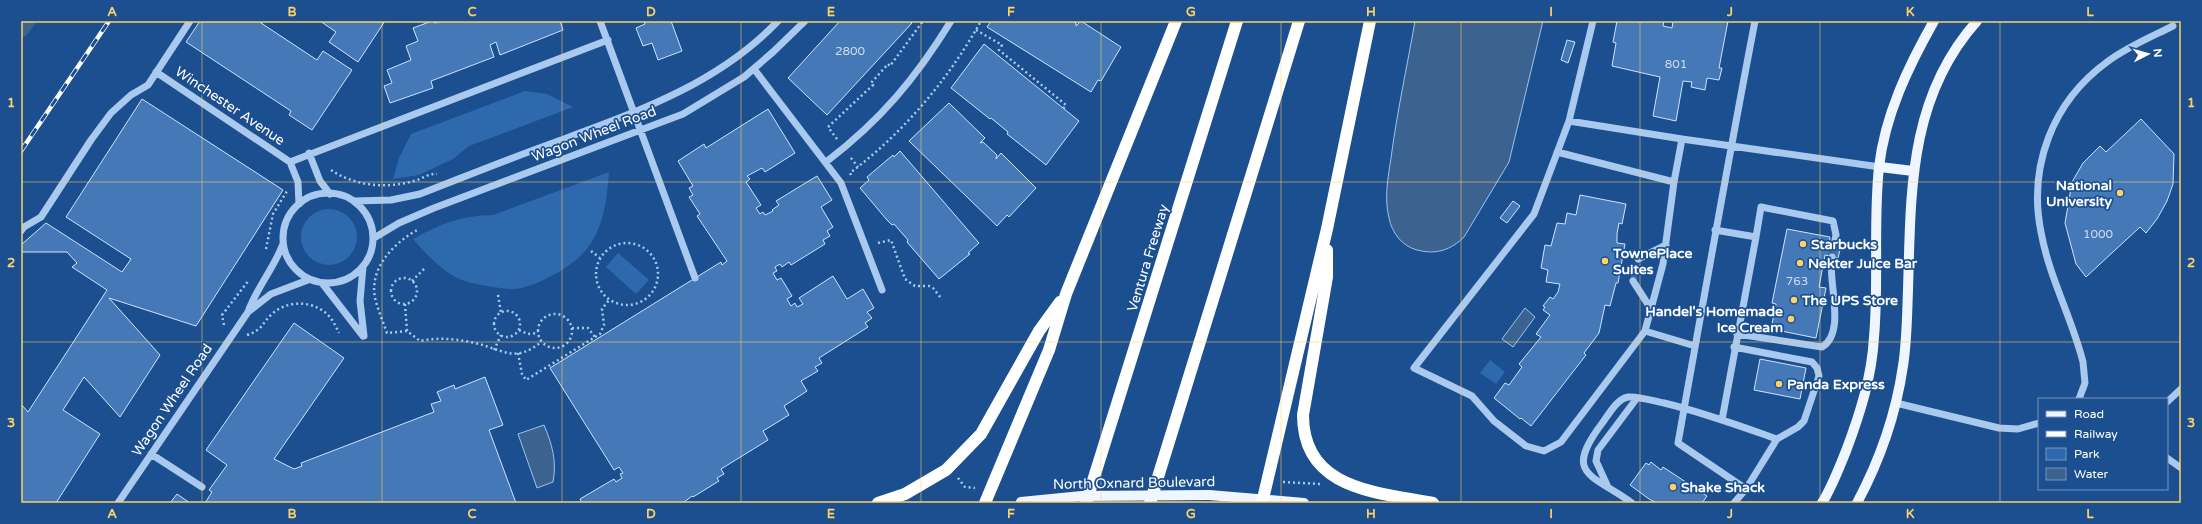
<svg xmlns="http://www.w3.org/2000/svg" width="2202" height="524" font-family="'Varela Round',sans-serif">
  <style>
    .green { fill: #2e69ad }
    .water { fill: #3c6290; stroke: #9cc4f0 }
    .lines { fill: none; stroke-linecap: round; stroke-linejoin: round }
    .canal { stroke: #3c6290; stroke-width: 17 }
    .building { fill: #4478b7; stroke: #cfe3fa }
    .minor-tunnel { stroke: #3d69a0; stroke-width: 7; stroke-dasharray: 7 3.5; stroke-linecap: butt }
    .path { stroke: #a9c9ee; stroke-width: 2.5; stroke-dasharray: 2 3; stroke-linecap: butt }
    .minor { stroke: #a9c9ee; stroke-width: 7 }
    .major { stroke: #f0f6ff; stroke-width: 10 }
    .highway { stroke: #fff; stroke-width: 12 }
    .rail-casing { stroke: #fff; stroke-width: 4.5 }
    .rail { stroke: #1b4f8f; stroke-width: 3; stroke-dasharray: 9; stroke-linecap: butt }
    .major-bridge { stroke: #f0f6ff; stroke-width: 10 }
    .grid { fill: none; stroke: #ffd166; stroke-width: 1; stroke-opacity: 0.55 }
    .poi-dot { fill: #ffd166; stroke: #1b4f8f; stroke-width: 1.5 }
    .labels { text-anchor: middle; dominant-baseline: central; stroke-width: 3.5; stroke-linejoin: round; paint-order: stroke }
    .number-label { font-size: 12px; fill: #d0dded }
    .street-label { font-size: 14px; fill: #fff; stroke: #1b4f8f }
    .poi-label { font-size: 14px; font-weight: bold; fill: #fff; stroke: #1b4f8f; text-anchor: start }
    .neatline { fill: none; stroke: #ffd166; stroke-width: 1.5 }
    .grid-label { font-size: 13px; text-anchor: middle; font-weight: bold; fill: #ffd166 }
  </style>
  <rect width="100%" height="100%" fill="#1b4f8f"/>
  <path class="green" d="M525,91L547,94L573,107L469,146L453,159L419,175L393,179L399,158L411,134Z
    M609,172C607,199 604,228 586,250C574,266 533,289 513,289C502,289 472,284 462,280C446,275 424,252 413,239C439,224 463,215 493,215Z
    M301 237a28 28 0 1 1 56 0a28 28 0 1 1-56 0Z
    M618,253L649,280L636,294L606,267Z
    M1490,360L1505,372L1496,384L1480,373Z"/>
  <path class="water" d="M1415,21H1543L1509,162L1464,237C1451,250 1436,255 1417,250C1402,246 1392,233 1389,218C1384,198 1388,178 1391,158C1397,112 1407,67 1415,21Z
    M1525,308L1535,317L1513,347L1502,339Z
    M544,425C552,444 557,461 553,482L537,488L518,434Z"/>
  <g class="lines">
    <path class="canal" d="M21,29L27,21"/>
  </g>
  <path class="building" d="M200,21H262L261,23L317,60L323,51L352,70L312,130L289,115L291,111L186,42Z
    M320,21H385L358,62L329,42L336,32Z
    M432,21L435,23L442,21H560L563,30L500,55L496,42L490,45L494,57L431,81L433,88L390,103L384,86L392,83L387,70L411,60L406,46L418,41L413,28Z
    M644,21H671L682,51L658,60L652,43L643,46L636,28L645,24Z
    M840,21H909L912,23L827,115L788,78Z
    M991,21H1072L1076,23V26L1081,21L1121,47L1101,81L1098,80L1091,92L987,27Z
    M1617,21H1664L1663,26L1672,28L1673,21H1728L1719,68H1722L1719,80L1707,78L1705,90L1691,87L1692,82L1683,81L1676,121L1653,116L1660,77L1612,66L1616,43L1613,42Z
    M1567,40L1575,42L1568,63L1561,60Z
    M984,44L1079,121L1046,165L1007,134L1008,132L991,118L990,119L951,88Z
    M142,99L283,190L196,326L109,298L160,355L120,417L84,377L63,410L100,434L56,503H21V404L28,412L107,290L72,267L77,263L67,252H21V245L46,223L122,272L131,259L66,217Z
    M949,103L985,138L980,143L983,142L997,155L996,159L1001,153L1036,188L1009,217L1007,215L997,226L909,141Z
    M768,109L795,153L765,172L762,168L747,176L750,179L746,182L761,205L756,208L760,214L763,212L765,215L773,211L772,210L779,205L776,201L817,176L832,200L821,207L833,227L827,231L830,236L823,240L825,244L791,265L789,262L782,267L780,264L775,267L777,271L773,273L777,280L781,278L792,296L787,299L791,306L795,303L797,307L803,304L799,298L833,276L847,299L863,289L874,308L867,312L872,318L865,323L868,327L819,358L822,363L815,367L818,371L801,381L807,391L784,406L789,415L763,431L768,440L721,469L724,474L717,478L719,481L693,497L692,496L683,503H582L580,499L614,479L616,482L622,478L620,474L623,473L619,467L614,470L550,368L721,262L722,265L727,261L697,216L700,214L689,197L693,195L689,188L693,186L678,161L704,144L706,148Z
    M2141,119L2174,154L2173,184L2167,201L2157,219L2146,233L2140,227L2086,277L2076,264L2065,223L2072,182L2083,163L2100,146L2106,152Z
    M900,151L979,243L968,253L970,254L939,279L907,242L908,240L894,224L892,225L887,220L860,188L869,180L867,177L893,155L894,157Z
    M1580,195L1626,204L1622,224L1619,223L1617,234V243L1625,244L1618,283H1616L1610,306L1605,305L1599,333L1584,353L1586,355L1531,426L1521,418L1520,419L1494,398L1505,383L1509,385L1522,367L1519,364L1541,337L1536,334L1550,315L1543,310L1545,307L1543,306L1550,297L1553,299L1558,292L1560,284L1546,282L1548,270L1541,268L1545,245L1551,246L1557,223L1565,224L1567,213L1576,215Z
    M1513,201L1520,206L1507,223L1500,218Z
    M1787,229L1830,237L1829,244L1841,246L1838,258L1825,255L1819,287L1826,288L1816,338L1771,329L1776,304L1772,303Z
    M294,323L344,358L274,459L294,469L302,466L301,463L434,412L431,404L441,401L437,392L454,385L455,389L485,377L503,425L489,430L516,503H205L212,492L209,490L227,465L206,450Z
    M1760,359L1806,368L1800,399L1754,390Z
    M1651,462L1661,470L1663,467L1707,496L1702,503H1657L1649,499L1630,485L1646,463L1649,465Z
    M177,494L190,503H170Z"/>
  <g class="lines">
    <path class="minor-tunnel" d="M1832,257L1834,245
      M1633,281L1638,259"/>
    <path class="path" d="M976,30L1002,45L999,50L1066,105L1063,109
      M837,139L828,127L873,85L871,83L888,64L890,66L923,21
      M851,158L858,167
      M331,170C355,186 386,189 414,181C422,179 429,173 437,174
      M851,175L850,173C904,132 948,80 981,21
      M596 274a31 31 0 1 1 62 0a31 31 0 1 1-62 0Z
      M878,243L891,240L905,279L915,286H929L933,288L941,298
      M266,249L273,214L287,191
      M591,251L600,258
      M391 291a13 13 0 1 1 26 0a13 13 0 1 1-26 0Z
      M412,281L426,267
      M498,295L501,313
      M405,304L407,331L420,341C439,337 457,339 475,343C502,349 515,364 541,342
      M494 324a13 13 0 1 1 26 0a13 13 0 1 1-26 0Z
      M538 331a17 17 0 1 1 34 0a17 17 0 1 1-34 0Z
      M224,325L222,315L249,280
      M572,328H588L595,337
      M519,330L528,334L538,333
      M407,331L387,333C383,322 378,310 375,298C369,267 395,242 419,229
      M247,335C264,329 261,324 272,314C287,300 313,300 328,315C333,320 336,327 339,333
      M494,350L501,335
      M518,353L522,374L526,380L600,334L604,325L602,309L609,300
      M958,478L965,487L975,488
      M1283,482L1320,484"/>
    <path class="minor" d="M600,21L695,278
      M754,69L841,183L882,290
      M156,72L290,162
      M1569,121L1593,21
      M1682,139L1569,121L1534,214L1414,368L1472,396L1494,421L1526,446L1544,451L1561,442L1645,331L1695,346
      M1557,152L1674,182L1663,264L1645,331
      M309,153L320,181L330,194
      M290,162L608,40
      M290,162L298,182L299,204
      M826,162C880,121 916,78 951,21
      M1674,182L1682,139L1880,167
      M283 238a45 45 0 1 1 90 0a45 45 0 1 1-90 0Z
      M355,201L391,200L420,194C464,177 508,159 553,143C634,113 717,85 778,21
      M1715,230L1756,237L1761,207L1833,221L1836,235L1834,245
      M21,231L24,227L41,217L91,140L111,113L131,95L148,85L190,21
      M374,238L399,223L434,208L683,114L744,77L773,52L805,21
      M1638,259L1666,245
      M363,267L360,301L364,336
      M1633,281L1651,309
      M322,283L363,336
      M248,312L271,294L308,280
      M1737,334L1822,347C1847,332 1827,280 1832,257
      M1734,347L1812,362L1817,368L1819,376L1804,421L1798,427L1777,439
      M2079,399L2085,383L2083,362C2072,318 2049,277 2041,232C2028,167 2052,102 2107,62C2127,47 2151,37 2173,26
      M2167,402L2181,389
      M1896,403L1999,428L2018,429L2039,423
      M1722,420L1756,237
      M151,454L202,487
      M2167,458L2181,468
      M1607,485L1596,461L1598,450L1637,398
      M118,503L248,312C257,287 274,268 283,244
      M1632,503C1590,473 1563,475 1603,422C1609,414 1617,399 1628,397C1639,396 1653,401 1664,403C1702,412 1740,426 1777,439L1746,489L1678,443C1703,302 1728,161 1755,21
      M1734,503L1746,489"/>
    <path class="major" d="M1880,167L1913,171
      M1209,495L1304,503
      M1822,503C1832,487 1839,468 1846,451C1860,414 1872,376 1874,337C1879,281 1873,223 1879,167C1885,115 1908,67 1934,21
      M1857,503C1880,460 1896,414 1903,366C1907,341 1907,315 1908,290C1911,193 1908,98 1977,21"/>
    <path class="highway" d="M1327,250V277L1303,415C1303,490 1377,492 1433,503
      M878,503L905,494L946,470L981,434L1039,331L1060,302
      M985,503L1049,350L1066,294L1176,21
      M1086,503L1237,21
      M1150,503L1299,21
      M1262,503L1327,229L1370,21"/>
    <g class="rail-casing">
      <path id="rail" d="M21,151L109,21"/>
    </g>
    <use href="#rail" class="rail"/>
    <path class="major-bridge" d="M1021,502L1082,496L1209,495"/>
  </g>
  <path class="grid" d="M202,21V503M382,21V503M562,21V503M741,21V503M921,21V503M1101,21V503M1281,21V503M1461,21V503M1640,21V503M1820,21V503M2000,21V503M21,182H2181M21,342H2181"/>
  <g class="poi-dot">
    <circle cx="2120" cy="193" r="4"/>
    <circle cx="1803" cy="244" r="4"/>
    <circle cx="1605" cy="261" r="4"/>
    <circle cx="1800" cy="263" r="4"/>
    <circle cx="1794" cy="300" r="4"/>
    <circle cx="1791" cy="319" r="4"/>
    <circle cx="1779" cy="384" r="4"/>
    <circle cx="1673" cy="487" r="4"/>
  </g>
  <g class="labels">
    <g class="number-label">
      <text x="850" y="51">2800</text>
      <text x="1676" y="64">801</text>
      <text x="2098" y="234">1000</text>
      <text x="1797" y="281">763</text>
    </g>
    <g class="street-label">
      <text transform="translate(230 106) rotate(34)">Winchester Avenue</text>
      <text transform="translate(594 134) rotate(-21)">Wagon Wheel Road</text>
      <text transform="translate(1148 258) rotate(-73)">Ventura Freeway</text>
      <text transform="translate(172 400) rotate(-56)">Wagon Wheel Road</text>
      <text transform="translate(1134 483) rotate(-1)">North Oxnard Boulevard</text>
    </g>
    <g class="poi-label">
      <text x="2112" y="185" text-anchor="end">National<tspan x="2112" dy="16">University</tspan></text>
      <text x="1811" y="244">Starbucks</text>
      <text x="1613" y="253">TownePlace<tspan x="1613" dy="16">Suites</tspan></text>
      <text x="1808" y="263">Nekter Juice Bar</text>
      <text x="1802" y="300">The UPS Store</text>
      <text x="1783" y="311" text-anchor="end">Handel's Homemade<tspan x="1783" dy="16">Ice Cream</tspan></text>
      <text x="1787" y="384">Panda Express</text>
      <text x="1681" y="487">Shake Shack</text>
    </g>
  </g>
  <rect width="2202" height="524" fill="none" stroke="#1b4f8f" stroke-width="44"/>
  <rect x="2038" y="398" width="130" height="92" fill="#1b4f8f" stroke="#7695bc"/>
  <rect x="2046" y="411" width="20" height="6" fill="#f0f6ff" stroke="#7695bc"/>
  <text x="2074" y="418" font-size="12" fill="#ffffff">Road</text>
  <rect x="2046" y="431" width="20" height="6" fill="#ffffff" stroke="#7695bc"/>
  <text x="2074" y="438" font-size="12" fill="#ffffff">Railway</text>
  <rect x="2046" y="448" width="20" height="12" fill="#2e69ad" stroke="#7695bc"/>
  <text x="2074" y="458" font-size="12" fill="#ffffff">Park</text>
  <rect x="2046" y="468" width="20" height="12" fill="#3c6290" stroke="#7695bc"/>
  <text x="2074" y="478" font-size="12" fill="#ffffff">Water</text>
  <g transform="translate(2148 54) rotate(84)" stroke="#1b4f8f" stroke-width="3" paint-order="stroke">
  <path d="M0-3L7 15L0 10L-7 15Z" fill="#ffffff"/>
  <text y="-6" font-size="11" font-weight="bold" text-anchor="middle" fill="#ffffff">N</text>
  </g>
  <rect x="22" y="22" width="2158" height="480" class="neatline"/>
  <g class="grid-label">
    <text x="112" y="16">A</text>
    <text x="292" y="16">B</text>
    <text x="472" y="16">C</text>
    <text x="651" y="16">D</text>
    <text x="831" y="16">E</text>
    <text x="1011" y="16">F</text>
    <text x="1191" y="16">G</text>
    <text x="1371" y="16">H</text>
    <text x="1551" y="16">I</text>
    <text x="1730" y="16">J</text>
    <text x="1910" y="16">K</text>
    <text x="2090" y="16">L</text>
    <text x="11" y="107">1</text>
    <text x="2191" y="107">1</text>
    <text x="11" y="267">2</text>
    <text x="2191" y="267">2</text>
    <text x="11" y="427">3</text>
    <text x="2191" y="427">3</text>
    <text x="112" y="518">A</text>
    <text x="292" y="518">B</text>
    <text x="472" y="518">C</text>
    <text x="651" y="518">D</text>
    <text x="831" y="518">E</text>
    <text x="1011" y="518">F</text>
    <text x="1191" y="518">G</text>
    <text x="1371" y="518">H</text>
    <text x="1551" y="518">I</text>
    <text x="1730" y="518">J</text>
    <text x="1910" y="518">K</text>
    <text x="2090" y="518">L</text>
  </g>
</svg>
